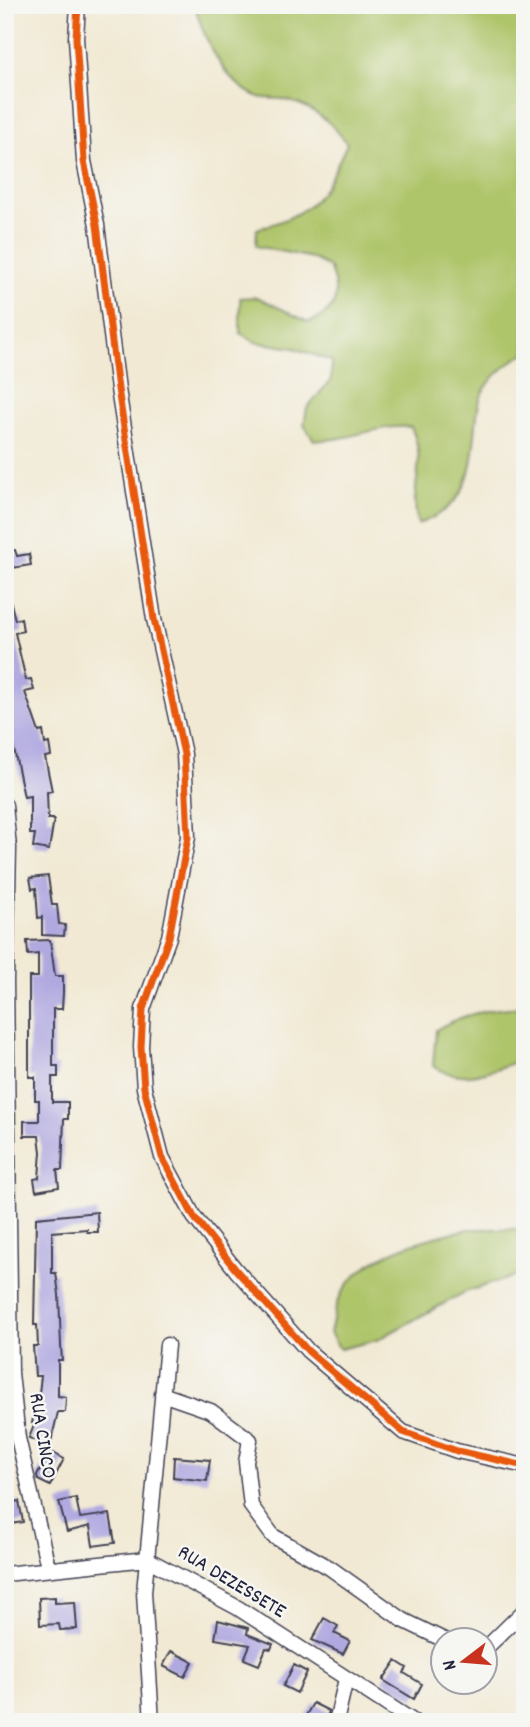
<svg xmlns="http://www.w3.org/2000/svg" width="530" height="1727" font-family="Dekko,sans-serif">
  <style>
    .green { fill: #afc56a; stroke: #687452; stroke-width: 2 }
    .building { fill: #b0a9e0 }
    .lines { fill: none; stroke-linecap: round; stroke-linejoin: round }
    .minor-casing { stroke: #414052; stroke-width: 17 }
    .minor { stroke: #fff; stroke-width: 14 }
    .cycleway-casing { stroke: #f6f6f2; stroke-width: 11 }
    .cycleway { stroke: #e8590c; stroke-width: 7 }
    .labels { text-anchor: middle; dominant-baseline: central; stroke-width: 5; stroke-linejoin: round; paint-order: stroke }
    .street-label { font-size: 21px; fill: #22223b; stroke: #f6f6f2 }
  </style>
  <rect width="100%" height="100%" fill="#f6f6f2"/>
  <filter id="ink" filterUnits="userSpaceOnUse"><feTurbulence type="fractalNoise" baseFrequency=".0143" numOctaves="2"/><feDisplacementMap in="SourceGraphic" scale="14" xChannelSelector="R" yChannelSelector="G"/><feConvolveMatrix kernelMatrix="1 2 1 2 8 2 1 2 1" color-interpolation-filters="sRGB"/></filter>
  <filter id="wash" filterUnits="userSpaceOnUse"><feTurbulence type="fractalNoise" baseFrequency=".00686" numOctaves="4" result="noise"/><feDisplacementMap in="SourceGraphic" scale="28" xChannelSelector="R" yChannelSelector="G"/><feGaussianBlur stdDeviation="1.57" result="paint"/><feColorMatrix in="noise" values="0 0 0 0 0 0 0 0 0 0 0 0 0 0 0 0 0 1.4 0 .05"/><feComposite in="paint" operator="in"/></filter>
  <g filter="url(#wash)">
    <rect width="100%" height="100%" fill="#f1e9d3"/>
    <path class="green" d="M195,5H525V353C510,362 494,374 485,389C478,399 477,414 476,425C471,474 469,506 418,524C408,486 429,465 411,427C377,424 348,442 314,440L304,425L307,408L331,380L332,361L294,348L255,342L240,333V298L257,297L308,322C338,313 341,295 329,267L312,258L256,246L257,229C317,211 321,199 347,144C332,121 309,104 281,99C274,98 266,99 259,97C225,85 203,38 195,5Z
      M525,1007V1059C492,1069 464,1086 433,1066L436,1030C463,1013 493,1008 525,1007Z
      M469,1229H525V1273L465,1292L377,1340L340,1349L330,1333C333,1323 334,1311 338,1301C357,1254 426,1238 469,1229Z"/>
    <g id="blocks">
      <path class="building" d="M15,550L17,556L29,554L31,565L5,569V551Z
        M5,595H9L15,620L21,618L23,631L15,633L26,680L31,679L34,690L25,692L39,732L43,731L45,744L49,743L51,756L45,757L52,791L47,792L48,819H54L49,850L33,847L35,834H30V796L24,797L5,706V702L12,700L5,671Z
        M48,876L52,905H57L59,924L65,925L64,936L42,935V917L38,918L36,888L32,889L30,878Z
        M50,940L55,976H63V993L62,1009H53V1066H58V1077H52V1102H68V1119H64L62,1170H57L59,1187L36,1191L34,1179L39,1178L41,1152L39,1136H24V1121H39V1100H35V1077H29V977H38V954L28,955L27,941Z
        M97,1212L98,1232H87V1229L52,1232V1273H56L59,1294L61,1346L62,1360H58V1396L66,1397L65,1412H58L50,1446L29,1438L35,1423H32L35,1410H37L41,1376H35L33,1346H38L37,1325H34L36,1218Z
        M49,1451L64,1459L50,1486L38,1480L37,1475Z
        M174,1457L210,1460L207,1481L173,1477Z
        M76,1498L80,1518L110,1514L115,1543L93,1546L90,1526L67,1532L59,1502Z
        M19,1501L23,1522L5,1525V1504Z
        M55,1597V1603L75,1602L77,1629L60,1630L59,1624L40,1625L39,1598Z
        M324,1618L338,1626L334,1633L350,1641L343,1654L312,1640Z
        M218,1620L248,1628L247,1634L273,1644L271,1649L266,1648L259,1665L244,1659L250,1645L215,1639Z
        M171,1651L193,1662L185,1677L163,1666Z
        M396,1661L407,1668L404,1673L422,1684L414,1699L383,1680Z
        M294,1665L307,1672L297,1693L283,1686Z
        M313,1703L329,1711L325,1722L304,1719Z"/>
    </g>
  </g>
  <g filter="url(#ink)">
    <use href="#blocks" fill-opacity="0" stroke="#414052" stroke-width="2"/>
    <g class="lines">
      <g class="minor-casing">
        <path id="minor" d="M78,5L76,38L84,161L97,225L118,389L154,619L184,754L188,837L169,937L143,1009L141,1047L144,1088L162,1157L194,1217L236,1270L308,1351L403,1432L457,1451L525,1466
          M5,805L9,848L6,981L11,1373L18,1438L48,1567
          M162,1394L211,1411L250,1440L246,1462L251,1506L273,1536L330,1568L403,1620L444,1640
          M5,1574L147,1559L238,1608L414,1722
          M484,1650L525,1610
          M152,1722L144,1592L167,1345
          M336,1722L346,1679"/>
      </g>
      <use href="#minor" class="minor"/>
      <g class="cycleway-casing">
        <path id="cycleway" d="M78,5L76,38L84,161L97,225L118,389L154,619L184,754L188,837L169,937L143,1009L141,1047L144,1088L162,1157L194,1217L236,1270L308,1351L403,1432L457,1451L525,1466"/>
      </g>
      <use href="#cycleway" class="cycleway"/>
    </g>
  </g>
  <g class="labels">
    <g class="street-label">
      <text transform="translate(41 1436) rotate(81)">RUA CINCO</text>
      <text transform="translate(231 1583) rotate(31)">RUA DEZESSETE</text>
    </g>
  </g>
  <rect width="530" height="1727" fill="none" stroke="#f6f6f2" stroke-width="28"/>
  <g transform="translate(464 1661) rotate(254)"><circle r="33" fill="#f6f6f2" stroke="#a1a1a9" stroke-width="2"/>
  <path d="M0-5L12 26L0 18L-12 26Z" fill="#c8321e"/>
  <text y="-10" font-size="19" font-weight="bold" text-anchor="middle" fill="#22223b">N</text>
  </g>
</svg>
